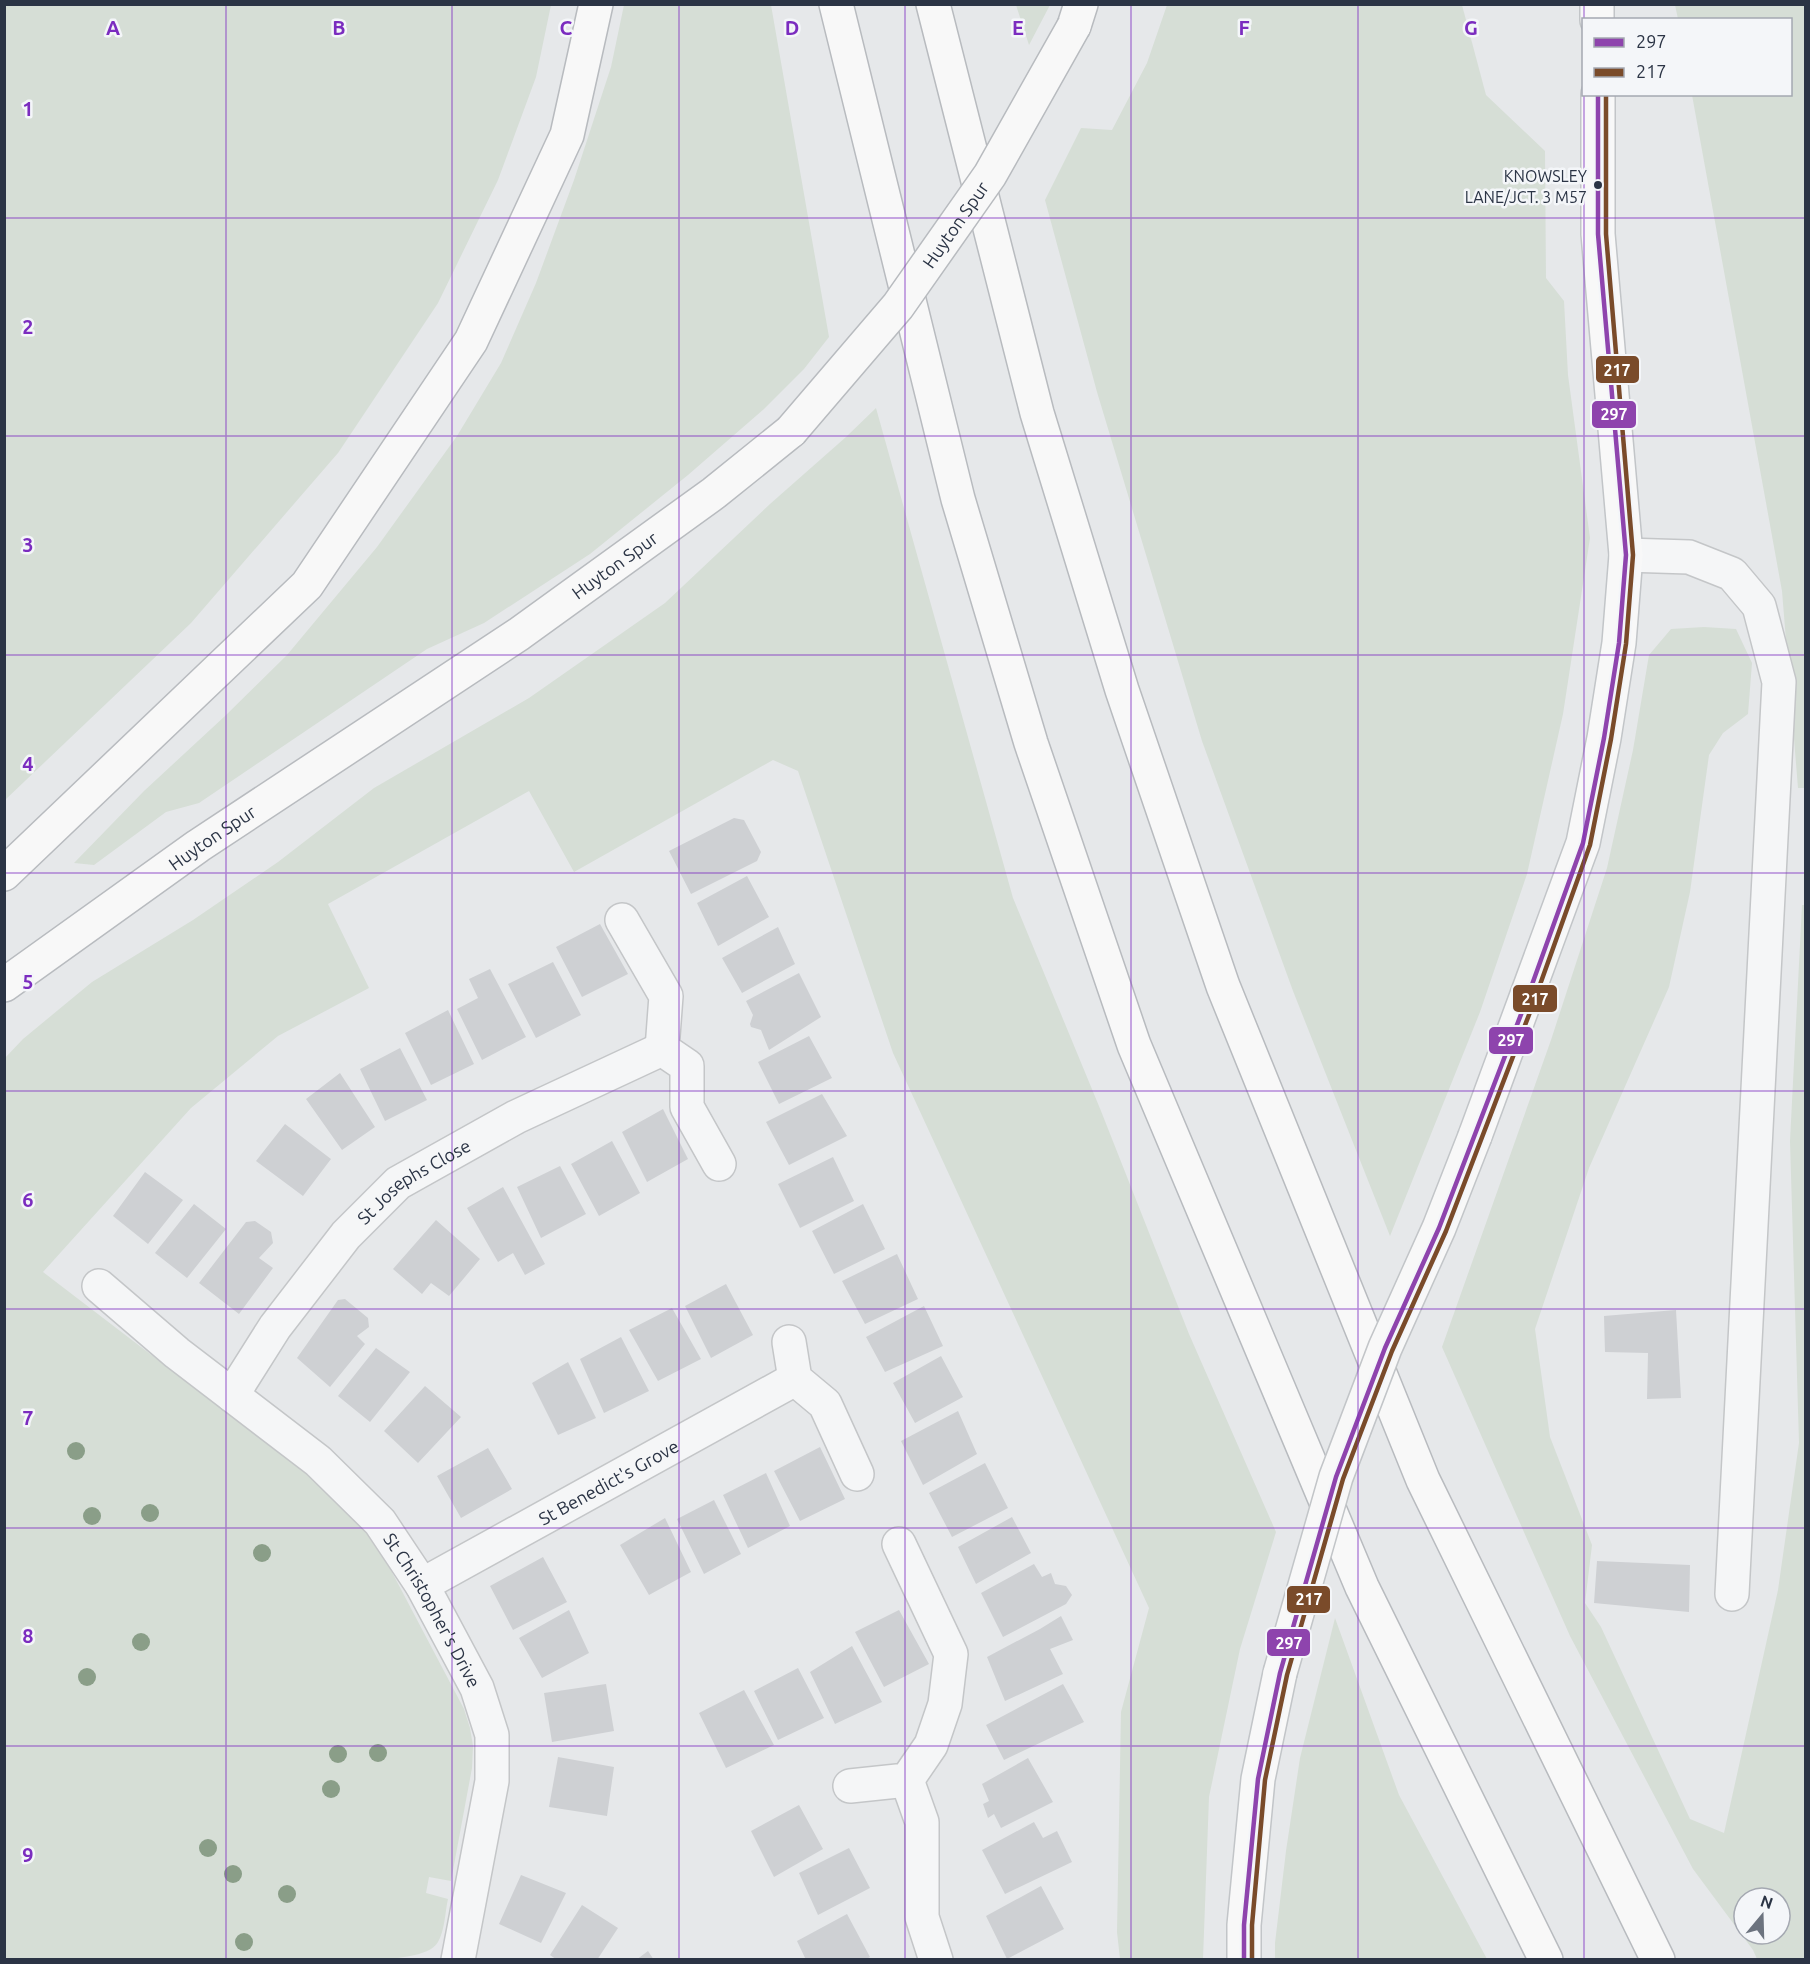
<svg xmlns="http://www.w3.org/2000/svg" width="1810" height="1964" font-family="Ubuntu,sans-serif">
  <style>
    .green { fill: #d6ded6; fill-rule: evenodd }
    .building { fill: #ced0d3 }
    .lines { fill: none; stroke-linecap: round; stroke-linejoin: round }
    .minor-casing { stroke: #c4c6c8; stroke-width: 36 }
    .major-casing { stroke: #c2c5c8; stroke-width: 36 }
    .highway-casing { stroke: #b8bbbf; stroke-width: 36 }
    .minor { stroke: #f5f6f7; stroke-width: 33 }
    .major { stroke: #f8f8f8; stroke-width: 33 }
    .highway { stroke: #f8f8f8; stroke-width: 33 }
    .major-bridge-casing { stroke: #c2c5c8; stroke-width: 36; stroke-linecap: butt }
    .highway-bridge-casing { stroke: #b8bbbf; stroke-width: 36; stroke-linecap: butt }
    .major-bridge { stroke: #f8f8f8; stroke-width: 33 }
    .highway-bridge { stroke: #f8f8f8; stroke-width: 33 }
    .bus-1-casing { stroke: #f4f6f9; stroke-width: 9 }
    .bus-2-casing { stroke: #f4f6f9; stroke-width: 9 }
    .bus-1 { stroke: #8e44ad; stroke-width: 4.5 }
    .bus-2 { stroke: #7a4b2a; stroke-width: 4.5 }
    .tree { fill: #8a9e88 }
    .grid { fill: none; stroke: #7b2cbf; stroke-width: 1.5; stroke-opacity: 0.55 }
    .bus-dot { fill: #2b3445; stroke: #f4f6f9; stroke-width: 2 }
    .labels { text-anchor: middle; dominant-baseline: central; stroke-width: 5; stroke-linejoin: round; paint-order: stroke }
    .bus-label { font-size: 16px; fill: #2b3445; stroke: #f4f6f9; text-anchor: end }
    .street-label { font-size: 18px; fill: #2b3445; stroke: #f4f6f9 }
    .grid-label { font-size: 20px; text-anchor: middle; font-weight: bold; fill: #7b2cbf; stroke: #f4f6f9; stroke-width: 5; stroke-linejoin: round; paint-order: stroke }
    .line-badge { stroke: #f4f6f9; stroke-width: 2 }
    .badge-label { font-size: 16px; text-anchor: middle; font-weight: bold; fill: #fff }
  </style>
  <rect width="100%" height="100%" fill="#e6e8ea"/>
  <path class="green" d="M4,5H551L536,77L498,180L438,303L338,453L191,623L5,800Z
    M624,5H771L829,337L804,369L764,409L688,475L590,554L484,623L427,649L199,803L166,812L94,865L74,863L144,791L225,716L287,655L377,547L457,436L501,363L536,283L574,180L611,67Z
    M1016,5H1050L1029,45Z
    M1167,5H1462L1486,95L1545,151L1546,278L1564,301L1568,375L1590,538L1563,714L1527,874L1480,1012L1390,1236L1293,991L1202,741L1097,392L1045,200L1081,128L1112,130L1147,63Z
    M1675,5H1805V788H1798L1782,591L1692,95L1790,94V20L1678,19Z
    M876,408L1013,898L1101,1111L1189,1334L1276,1532L1240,1649L1209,1797L1203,1959H1120L1117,1932L1121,1712L1149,1608L893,1053L798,771L773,760L574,872L529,791L328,904L369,988L278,1036L191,1108L43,1272L345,1503L375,1540L464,1709L470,1728L473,1746L472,1768L451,1881L429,1877L426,1893L448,1899C445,1912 445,1930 438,1942C429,1958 391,1958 374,1960L5,1959L4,1059L23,1039L92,982L193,920L278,862L374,788L529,698L665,603L770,504L846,437Z
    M1704,627L1736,629L1752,663L1748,714L1723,733L1709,755L1690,892L1669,987L1589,1168L1535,1329L1550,1437L1592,1545L1585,1603L1601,1627L1690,1819L1724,1833L1778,1590L1799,1443L1790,1141L1802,905H1805V1959H1757L1753,1950L1693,1869L1570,1636L1442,1347L1551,1040L1607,868L1633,750L1649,655L1671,629ZM1744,1898H1780V1934H1744Z
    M1335,1618L1399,1795L1487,1959H1275V1943L1286,1851L1300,1758Z"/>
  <path class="building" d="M734,818L744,820L761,852L757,861L691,894L669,851Z
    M747,876L769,917L718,946L697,903Z
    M600,924L628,974L582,997L556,947Z
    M778,927L795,964L742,993L722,958Z
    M553,962L581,1015L536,1038L508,984Z
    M490,969L526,1037L482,1060L457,1009L478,998L469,979Z
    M799,973L821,1017L769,1050L761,1030L751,1027L750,1024L753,1015L746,1001Z
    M448,1010L474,1064L431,1085L405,1033Z
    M809,1036L832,1078L779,1104L758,1062Z
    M400,1048L427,1100L385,1121L360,1069Z
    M340,1073L375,1127L342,1150L306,1099Z
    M822,1094L847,1136L789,1165L766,1122Z
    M663,1109L688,1159L647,1182L622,1132Z
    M285,1124L331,1159L303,1196L256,1161Z
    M612,1141L640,1193L599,1216L571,1164Z
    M833,1157L854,1201L800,1228L778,1184Z
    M560,1166L586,1214L541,1238L517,1187Z
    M145,1172L183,1200L148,1244L113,1216Z
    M503,1187L545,1264L525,1275L513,1253L498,1262L467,1208Z
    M194,1204L226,1229L187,1278L155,1253Z
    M863,1204L885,1249L834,1274L812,1231Z
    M436,1220L480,1259L449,1296L431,1283L422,1294L393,1269Z
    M255,1221L271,1232L273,1243L259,1258L273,1268L239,1314L199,1283L246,1222Z
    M897,1254L918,1299L865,1324L842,1281Z
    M726,1284L753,1335L711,1358L685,1306Z
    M345,1299L368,1318L369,1327L357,1336L365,1344L330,1387L297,1358L338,1300Z
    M924,1306L943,1346L885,1372L866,1337Z
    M672,1308L701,1359L658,1381L629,1330Z
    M1676,1310L1681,1398L1647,1399L1648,1353L1605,1352L1604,1316Z
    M621,1337L649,1391L604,1413L580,1359Z
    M376,1348L410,1372L370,1422L338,1396Z
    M941,1356L963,1397L915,1423L893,1383Z
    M568,1362L596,1418L558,1435L532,1383Z
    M425,1386L461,1417L418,1463L384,1431Z
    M958,1411L977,1454L923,1485L901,1441Z
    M820,1447L845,1499L800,1521L774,1471Z
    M488,1448L512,1489L461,1518L437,1476Z
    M985,1463L1008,1508L952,1537L929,1493Z
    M766,1473L790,1526L748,1548L723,1495Z
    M714,1500L741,1554L704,1574L677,1519Z
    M1012,1517L1031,1553L976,1584L958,1547Z
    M665,1518L691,1572L649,1595L620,1545Z
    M543,1557L567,1602L513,1630L490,1586Z
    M1597,1561L1690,1565L1689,1612L1594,1603Z
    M1034,1564L1042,1577L1051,1573L1055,1584L1066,1586L1072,1595L1066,1604L1003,1637L981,1593Z
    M569,1610L589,1653L542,1678L519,1638Z
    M899,1610L929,1664L884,1687L855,1632Z
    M1061,1616L1073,1640L1050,1649L1063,1674L1005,1701L987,1657L1040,1629Z
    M852,1646L882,1702L835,1724L810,1672Z
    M798,1668L824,1718L778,1740L754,1691Z
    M606,1684L614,1731L552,1742L544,1693Z
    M1063,1684L1084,1722L1004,1760L986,1725Z
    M744,1690L774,1745L726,1768L699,1713Z
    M558,1757L614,1767L607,1816L549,1807Z
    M1028,1758L1053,1802L1001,1828L994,1814L988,1818L983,1804L989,1801L982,1784Z
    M799,1805L823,1849L774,1877L751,1831Z
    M1034,1822L1043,1838L1057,1831L1072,1862L1005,1894L982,1850Z
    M849,1848L870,1888L818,1915L799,1873Z
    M521,1875L566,1893L541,1943L499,1924Z
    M1041,1886L1064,1929L1007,1959L986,1916Z
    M582,1905L618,1928L597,1960H557L550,1955Z
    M847,1914L870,1957L865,1960H806L797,1941Z
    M648,1951L654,1960H636Z"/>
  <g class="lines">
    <g class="minor-casing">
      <g id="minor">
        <path d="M1626,555L1689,557L1732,574L1759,606L1779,682L1732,1594"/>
        <path d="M622,920L666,996L662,1049L687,1066V1107L719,1164"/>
        <path id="s1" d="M99,1286L177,1353L318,1461L380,1522L422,1585L477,1688L492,1735V1781L458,1960"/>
        <path d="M789,1342L795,1379L825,1404L857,1474"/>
        <path id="s2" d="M232,1395L275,1327L346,1235L398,1183L516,1117L662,1049"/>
        <path id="s3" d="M422,1585L795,1379"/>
        <path d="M907,1780L922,1822V1917L936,1960"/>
        <path d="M850,1786L907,1780L931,1745L945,1704L951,1654L899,1544"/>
      </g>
    </g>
    <g class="major-casing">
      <path id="major" d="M1597,4V20
        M1475,1136L1583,843L1604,738L1619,643L1626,555L1598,234V94
        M1244,1960V1925L1258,1779L1280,1673"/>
    </g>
    <g class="highway-casing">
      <g id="highway">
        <path d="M836,4L958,499L1031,743L1134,1045L1362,1587L1546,1960"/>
        <path d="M933,4L1037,413L1122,690L1223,986L1423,1480L1658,1960"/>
        <path d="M1074,26L1081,4"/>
        <path d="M4,874L307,585L471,341L567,135L596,4"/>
        <path id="s4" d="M4,985L198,846L519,634L714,493L791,431"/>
      </g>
    </g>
    <use href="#minor" class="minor"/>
    <use href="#major" class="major"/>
    <use href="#highway" class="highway"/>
    <g class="major-bridge-casing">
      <path id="major-bridge" d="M1280,1673L1336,1477L1385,1348L1439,1228L1475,1136"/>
    </g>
    <g class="highway-bridge-casing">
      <g id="highway-bridge">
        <path id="s5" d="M791,431L898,306L990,175L1074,26"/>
      </g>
    </g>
    <use href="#major-bridge" class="major-bridge"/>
    <use href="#highway-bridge" class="highway-bridge"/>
    <g class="bus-1-casing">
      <path id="bus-1" d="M1244,1960V1925L1258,1779L1280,1673L1336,1477L1385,1348L1439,1228L1525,1004L1583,843L1604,738L1619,643L1626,555L1598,234V94"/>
    </g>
    <g class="bus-2-casing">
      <path id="bus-2" d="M1252,1960V1925L1265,1780L1287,1675L1343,1479L1392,1351L1446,1231L1532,1007L1590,845L1611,739L1626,644L1633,555L1606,234V94"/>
    </g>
    <use href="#bus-1" class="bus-1"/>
    <use href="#bus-2" class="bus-2"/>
  </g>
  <g class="tree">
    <circle cx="76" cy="1451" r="9"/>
    <circle cx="150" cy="1513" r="9"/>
    <circle cx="92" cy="1516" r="9"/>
    <circle cx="262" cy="1553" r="9"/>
    <circle cx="141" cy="1642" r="9"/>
    <circle cx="87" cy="1677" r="9"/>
    <circle cx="378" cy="1753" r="9"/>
    <circle cx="338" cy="1754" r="9"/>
    <circle cx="331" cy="1789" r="9"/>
    <circle cx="208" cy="1848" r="9"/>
    <circle cx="233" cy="1874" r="9"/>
    <circle cx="287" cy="1894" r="9"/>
    <circle cx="244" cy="1942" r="9"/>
  </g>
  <path class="grid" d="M226,4V1960M452,4V1960M679,4V1960M905,4V1960M1131,4V1960M1358,4V1960M1584,4V20M1584,94V1960M4,218H1806M4,436H1806M4,655H1806M4,873H1806M4,1091H1806M4,1309H1806M4,1528H1806M4,1746H1806"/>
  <circle class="bus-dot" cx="1598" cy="185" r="5"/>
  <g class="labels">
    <g class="bus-label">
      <text x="1587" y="176">KNOWSLEY<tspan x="1587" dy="21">LANE/JCT. 3 M57</tspan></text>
    </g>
    <g class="street-label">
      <text stroke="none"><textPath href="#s5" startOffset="264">Huyton Spur</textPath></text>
      <text stroke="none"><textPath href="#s4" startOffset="741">Huyton Spur</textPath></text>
      <text stroke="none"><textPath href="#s4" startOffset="255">Huyton Spur</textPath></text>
      <text stroke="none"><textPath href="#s2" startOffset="284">St Josephs Close</textPath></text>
      <text stroke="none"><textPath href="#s3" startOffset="213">St Benedict's Grove</textPath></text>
      <text stroke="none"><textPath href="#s1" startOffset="470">St Christopher's Drive</textPath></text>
    </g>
  </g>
  <g class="grid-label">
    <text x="113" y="35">A</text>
    <text x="339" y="35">B</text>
    <text x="566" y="35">C</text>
    <text x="792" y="35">D</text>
    <text x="1018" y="35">E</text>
    <text x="1244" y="35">F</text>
    <text x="1471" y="35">G</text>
    <text x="28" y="116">1</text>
    <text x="28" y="334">2</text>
    <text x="28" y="552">3</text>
    <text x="28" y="771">4</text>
    <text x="28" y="989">5</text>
    <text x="28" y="1207">6</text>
    <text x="28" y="1425">7</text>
    <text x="28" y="1643">8</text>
    <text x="28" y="1862">9</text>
  </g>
  <g class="line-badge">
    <rect x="1595" y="355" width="45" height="29" rx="6" fill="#7a4b2a"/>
    <rect x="1591" y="400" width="46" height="29" rx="6" fill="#8e44ad"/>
    <rect x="1512" y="984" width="46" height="29" rx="6" fill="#7a4b2a"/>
    <rect x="1488" y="1026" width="46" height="29" rx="6" fill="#8e44ad"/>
    <rect x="1286" y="1585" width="45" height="29" rx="6" fill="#7a4b2a"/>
    <rect x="1266" y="1628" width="45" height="29" rx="6" fill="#8e44ad"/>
  </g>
  <g class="badge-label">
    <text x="1617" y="376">217</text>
    <text x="1614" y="420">297</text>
    <text x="1535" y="1005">217</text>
    <text x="1511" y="1046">297</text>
    <text x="1309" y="1605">217</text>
    <text x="1289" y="1649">297</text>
  </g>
  <rect width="1810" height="1964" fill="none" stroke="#2b3445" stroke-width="12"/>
  <rect x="1582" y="18" width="210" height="78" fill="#f4f6f9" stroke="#a4a8b1" stroke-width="1.5"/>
  <rect x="1594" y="38" width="30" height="9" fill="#8e44ad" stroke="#a4a8b1" stroke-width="1.5"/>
  <text x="1636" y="48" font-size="18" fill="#2b3445">297</text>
  <rect x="1594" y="68" width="30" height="9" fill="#7a4b2a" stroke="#a4a8b1" stroke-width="1.5"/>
  <text x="1636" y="78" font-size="18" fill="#2b3445">217</text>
  <g transform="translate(1762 1916) rotate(19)"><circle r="28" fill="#f4f6f9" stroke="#a4a8b1" stroke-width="1.5"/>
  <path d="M0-4.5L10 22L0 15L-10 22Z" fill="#6c737f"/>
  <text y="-9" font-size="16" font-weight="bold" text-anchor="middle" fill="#2b3445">N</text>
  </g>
</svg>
